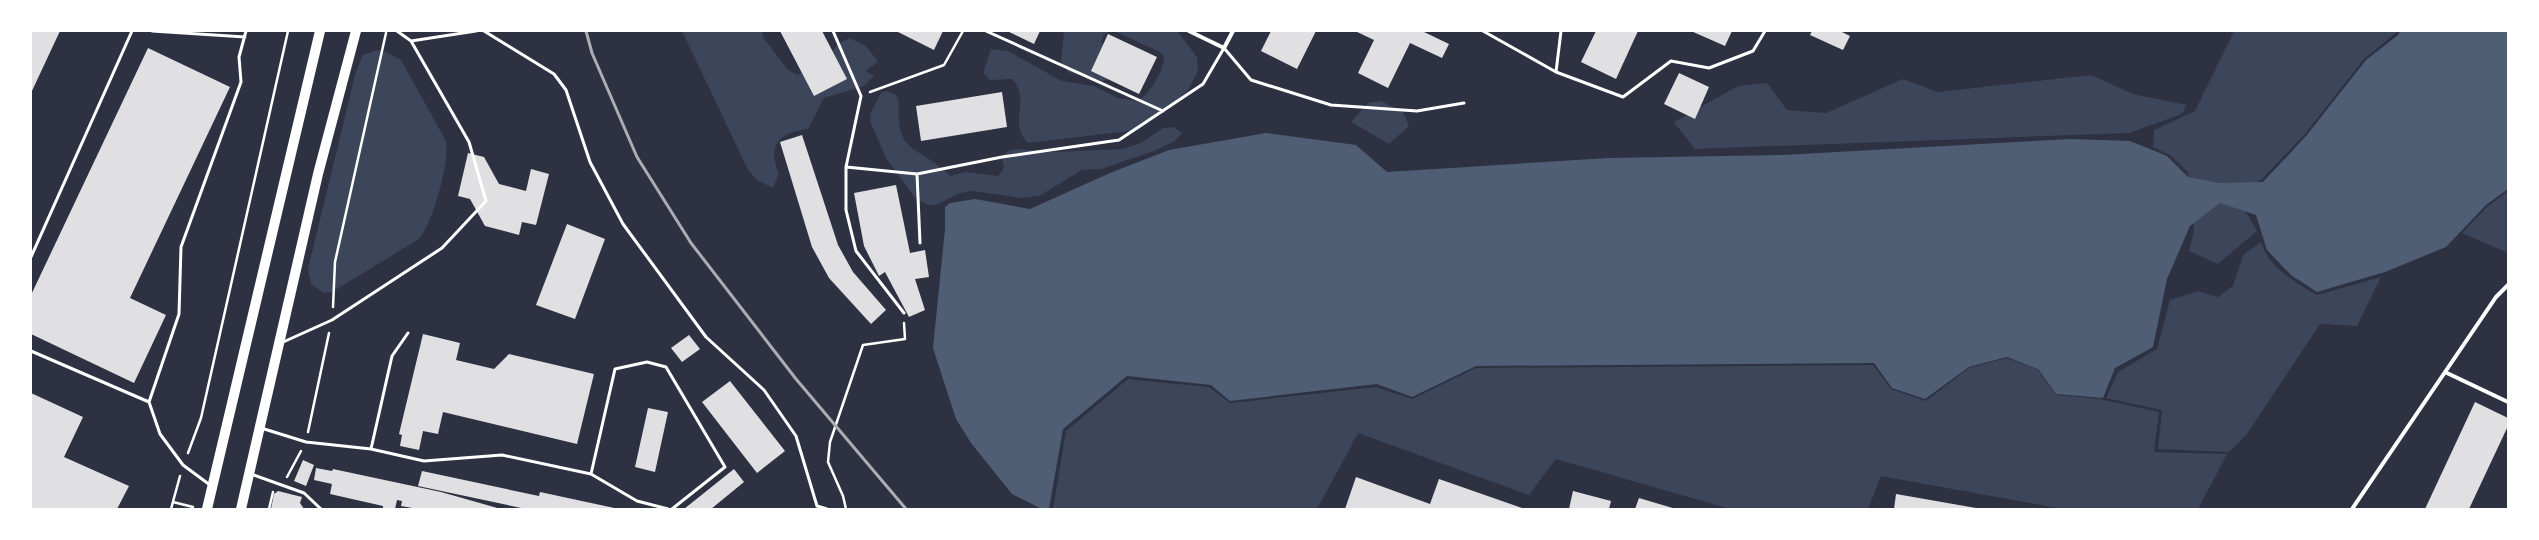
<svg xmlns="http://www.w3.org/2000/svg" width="2539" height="540" font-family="Barlow,sans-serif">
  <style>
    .green { fill: #3c4559 }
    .water { fill: #4f5d75 }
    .building { fill: #e0e0e3 }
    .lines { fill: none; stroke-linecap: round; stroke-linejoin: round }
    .path { stroke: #fff; stroke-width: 2.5 }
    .service { stroke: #fff; stroke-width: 3 }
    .minor { stroke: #fff; stroke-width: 4 }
    .primary { stroke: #fff; stroke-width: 10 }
    .rail { stroke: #abadb3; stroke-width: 3 }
  </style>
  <rect width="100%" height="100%" fill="#2d3142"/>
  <path class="green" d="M682,31H762L763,37L788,70L798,75L826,59L839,43L850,38L867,47L878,62L865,71L874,76L864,86L824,98L808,129C779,133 767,145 779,174L773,188L757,180L748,170Z
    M1064,31H1110L1104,35L1101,42L1125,66L1123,75L1102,81L1068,72L1061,61Z
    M1114,31L1178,32L1197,57L1198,71L1188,90L1169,107L1138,130L1028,143C1007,122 1032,99 1012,79L990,80L983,73L991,49L1008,51L1062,81L1094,86L1118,98L1138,101C1150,93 1163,72 1164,57L1160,52Z
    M2234,31H2398L2364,59L2305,134L2262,179L2235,193L2257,231L2218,264L2189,251L2194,231L2188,172L2170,155L2153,147L2154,130L2195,111Z
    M377,50L386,52L401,60L446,141C450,161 433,223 419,239L332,292L324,293L311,284L308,269L356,71L363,55Z
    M2091,75L2133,94L2187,105L2182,114L2129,133L1695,149L1674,122L1738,86L1767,83L1787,110L1826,113L1903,79L1938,92Z
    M886,91L895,94L899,101C895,156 918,144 951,176L965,172L998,176L1004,168L1002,157L1008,151L1017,149L1053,152L1122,149L1141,143L1163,128L1174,127L1182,133L1175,141L1154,151L1101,169L1082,170L1039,196L1021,198L973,191L960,193L936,205H928L915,198L886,158L870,121L871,112L881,93Z
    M1381,101L1403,112L1409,126L1389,144L1351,122L1368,103Z
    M2508,191V253L2462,233L2487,207Z
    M2261,242C2268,267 2296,283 2317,295L2381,277L2357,326L2320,324L2247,434L2229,452L2158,449L2162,410L2106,398L2118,372L2157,349L2170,300L2198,291L2218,297L2233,286L2243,255Z
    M2007,358L2037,369L2056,395L2100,399L2159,412L2154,452L2227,454L2198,509H2063L1881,476L1868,509H1730L1556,459L1529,495L1358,433L1317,509H1053L1066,431L1128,379L1209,387L1230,403L1376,387L1412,399L1476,368L1873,365L1891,389L1926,401L1969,368Z"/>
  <path class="water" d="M2400,31H2508V189L2486,205L2446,247L2385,272L2317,292L2291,275L2267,250L2256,215L2220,203L2190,226L2167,279L2153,347L2115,368L2103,398L2056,394L2038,369L2007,357L1969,367L1925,399L1892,388L1874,363L1476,366L1412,397L1377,384L1230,401L1211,385L1127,376L1063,429L1049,509H1042L1012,494L971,443L956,419L933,348L945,229V207L950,203L975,199L1030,209L1110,173L1169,150L1266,133L1356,145L1387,172L1608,158L1783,155L2070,139L2130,141L2167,156L2188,177L2219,183L2263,182L2306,136L2366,60L2398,35Z"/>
  <path class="building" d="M31,31H60L31,93Z
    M780,31H822L847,79L814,96Z
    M896,31H943L934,50Z
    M1007,31H1040L1034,44Z
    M1271,31H1316L1297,69L1261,51Z
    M1355,31H1422L1449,44L1442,58L1410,43L1388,88L1358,73L1374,40Z
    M1596,31H1638L1616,79L1581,62Z
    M1691,31H1732L1725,46Z
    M1812,31H1840L1850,36L1843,50L1810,35Z
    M1108,34L1157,57L1139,94L1091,71Z
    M148,48L230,87L130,298L166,315L134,383L31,334V295Z
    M1679,73L1709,87L1695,119L1664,104Z
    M1002,92L1007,127L921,141L916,106Z
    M802,135L838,245L853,272L886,310L871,324L829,278L812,247L780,142Z
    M468,153L484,157L499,184L526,191L531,169L549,174L536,225L522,222L519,235L485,226L470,199L458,196Z
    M896,185L910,253L925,250L929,277L915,279L925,310L909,317L885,272L879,276L864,246L854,193Z
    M567,224L605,239L575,319L536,305Z
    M423,334L460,343L456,360L494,369L509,354L594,374L577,444L443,412L438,434L423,431L419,450L400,446L402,435L399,434Z
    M689,335L700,349L682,362L671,348Z
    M730,381L785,451L757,473L702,402Z
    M31,393L83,417L64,457L129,486L117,509H31Z
    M2475,402L2508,418V426L2469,509H2425Z
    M648,408L668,412L655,472L635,467Z
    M303,460L314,465L306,486L294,481Z
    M316,468L332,471L333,469L441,492L501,509H418L401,506L402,501L397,500L395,509H383V506L330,494L332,484L314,480Z
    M734,469L744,482L711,509H684Z
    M422,471L539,496L540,492L619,509H526L418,486Z
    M1356,477L1430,504L1439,479L1522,508L1345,509Z
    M278,491L302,497L300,503L304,509H271L274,494Z
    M1573,491L1611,501L1609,509H1569Z
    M1896,494L1976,508V509H1894Z
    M1639,498L1676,509H1635Z"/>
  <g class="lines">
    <path class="path" d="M870,92L944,65L963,31
      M333,307L335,262L386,33
      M308,432L329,333
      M188,453L201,418L288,31
      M287,477L301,451
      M173,502L193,507
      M171,509L180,476
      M269,509L273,492
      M846,509L843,496L828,462L830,442L863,345L905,339L904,323"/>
    <path class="service" d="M152,31L245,37
      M397,31L411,41L476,31
      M484,31L554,74L566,90L590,162L623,224L706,337L764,390L796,436L817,506L827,509
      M833,31L861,96L846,167
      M986,31L1163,111
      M1483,31L1556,72L1561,31
      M1556,72L1623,97L1671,61L1709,68L1753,51L1765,31
      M917,174L920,243
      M31,257L132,31
      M904,313L856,251L846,210V167L917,174L1002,157L1119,140L1203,84L1224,48L1251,80L1331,105L1417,111L1464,103
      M281,343L332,320L442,248L486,201L469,142L411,41
      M31,351L149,402
      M261,428L306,442L371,449L424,461L502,455L591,474L615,369L647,362L666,367L725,467L672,509
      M371,449L392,356L408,333
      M251,474L304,493L321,509
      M591,474L637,501L668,509
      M210,485L183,465L160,434L149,402L179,314L181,247L241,82L239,57L246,31"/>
    <path class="minor" d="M1189,31L1224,48L1233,31
      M2447,373L2508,402
      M2352,509L2496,297L2508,285"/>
    <path class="primary" d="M207,509L320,31
      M241,509L318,174L356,31"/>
    <path class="rail" d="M586,31L592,53L637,157L691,243L796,379L906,509"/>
  </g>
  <rect width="2539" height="540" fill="none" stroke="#ffffff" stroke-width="64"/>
</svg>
